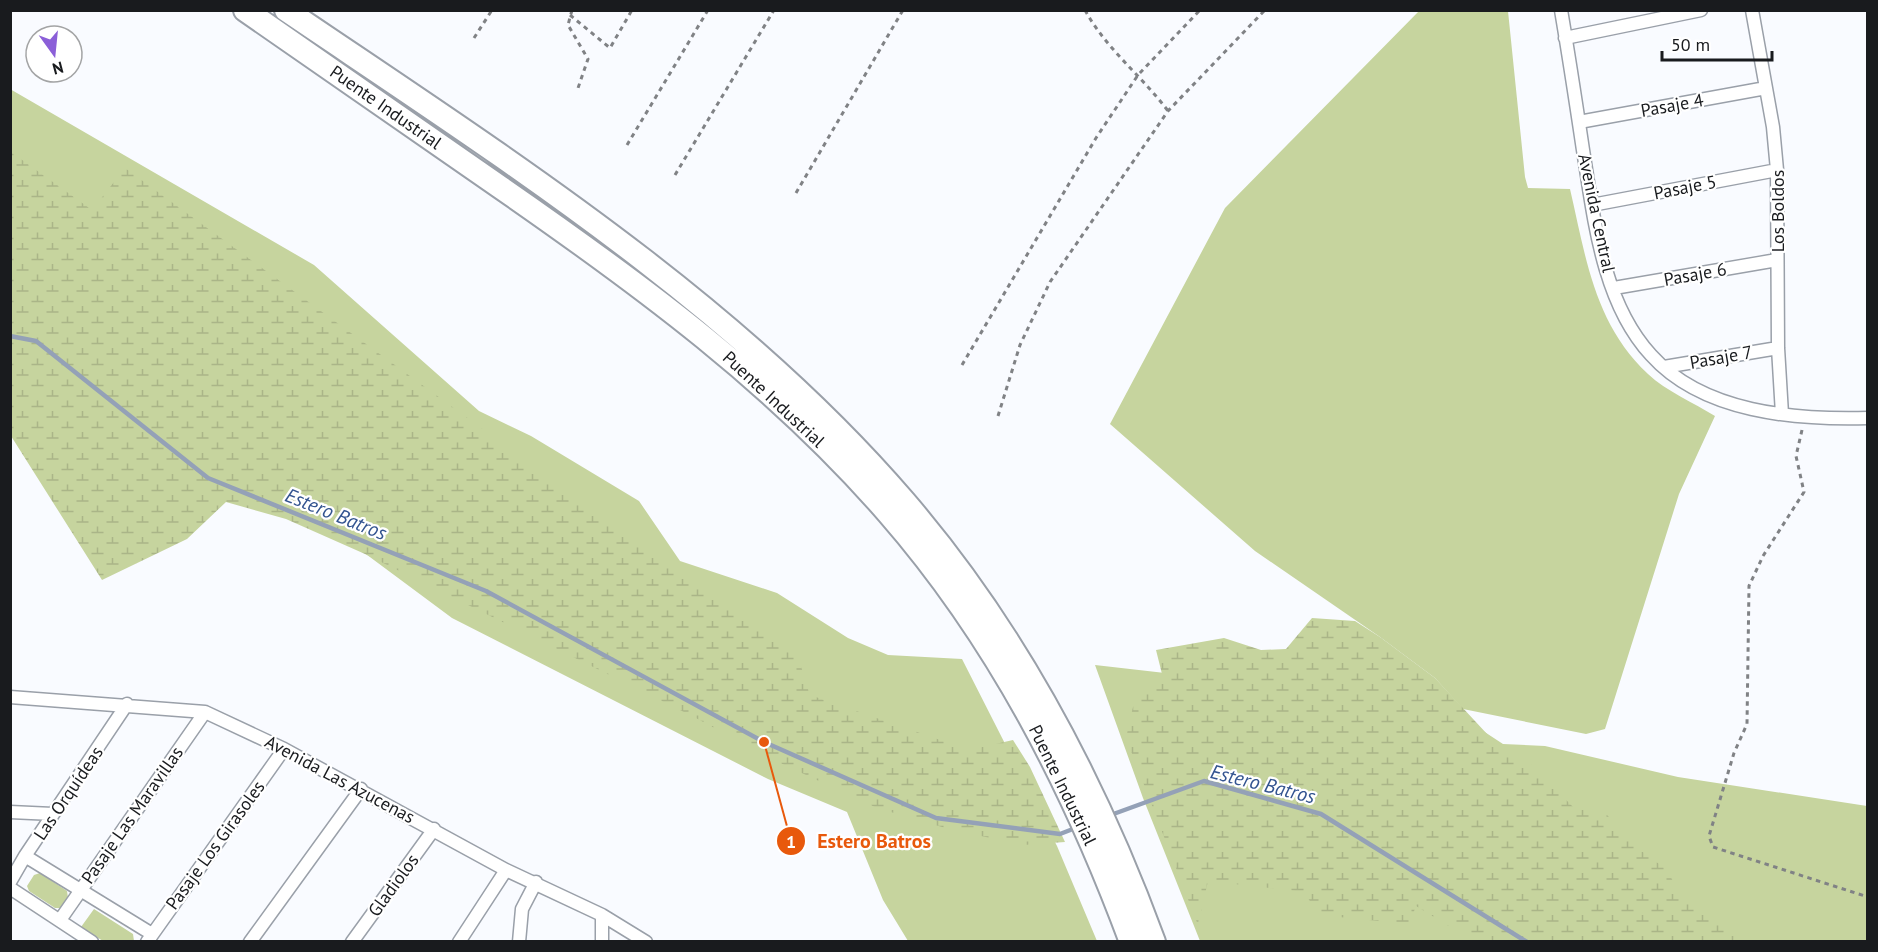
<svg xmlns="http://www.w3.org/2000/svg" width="1878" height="952" font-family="'PT Sans',sans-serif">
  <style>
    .green { fill: #c6d49e }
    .wetland { fill: url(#wetland-marsh) }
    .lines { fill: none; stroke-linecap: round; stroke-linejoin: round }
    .stream { stroke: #94a1b7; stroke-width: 4.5 }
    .minor-casing { stroke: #9aa0a9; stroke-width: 15 }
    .motorway-casing { stroke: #9aa0a9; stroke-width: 26 }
    .path { stroke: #808285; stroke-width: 3; stroke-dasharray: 4.5 4.5; stroke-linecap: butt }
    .minor { stroke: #fff; stroke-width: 12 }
    .motorway { stroke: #fff; stroke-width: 22 }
    .labels { text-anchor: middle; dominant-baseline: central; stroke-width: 4.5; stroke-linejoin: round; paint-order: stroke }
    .street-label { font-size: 18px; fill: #191b1e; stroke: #fff }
    .water-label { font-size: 20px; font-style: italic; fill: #335490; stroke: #fff }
    .leader { fill: none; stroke: #e8590c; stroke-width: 2 }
    .callout-dot { fill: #e8590c; stroke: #fff; stroke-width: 2 }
    .mark-label { font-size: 18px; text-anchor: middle; font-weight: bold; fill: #fff }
    .callout-label { font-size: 20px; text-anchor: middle; font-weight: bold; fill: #e8590c; stroke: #fff; stroke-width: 4.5; stroke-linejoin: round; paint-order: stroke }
  </style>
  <defs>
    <pattern id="wetland-marsh" width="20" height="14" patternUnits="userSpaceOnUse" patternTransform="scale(1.5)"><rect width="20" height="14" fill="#c6d49e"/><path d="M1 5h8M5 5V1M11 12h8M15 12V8" fill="none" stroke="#aab588"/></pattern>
  </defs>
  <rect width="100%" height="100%" fill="#f9fbff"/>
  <path class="green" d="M1420,10L1508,11L1525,177L1528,188L1570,189C1586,258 1594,323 1648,374C1666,391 1694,403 1715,416L1679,494L1605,729L1586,734L1463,709L1435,678L1380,637L1255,551L1110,424L1225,208Z
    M10,89L314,265L479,411L531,436L639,501L680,561L777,593L848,638L888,655L962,659L1057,846L1097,941H908L883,900L847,812L768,779L452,618L316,517L11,360Z
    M1364,653L1503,744L1545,746L1678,777L1867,806V941H1200L1143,798L1095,665L1165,673Z
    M40,873L67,891L68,898L60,908H55L29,891L27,886L34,875Z
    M94,909L133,934L134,941H103L81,927Z"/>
  <path class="wetland" d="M11,152L92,210L125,168L799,660L810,695L969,750L1013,740L1030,767L1065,842L1023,845L949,829L877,808L776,761L694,717L365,554L286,519L226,502L187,539L102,580L11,436Z
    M1312,618L1355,621L1380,637L1435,678L1501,749L1532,765L1573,807L1602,809L1632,844L1666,869L1681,895L1716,919L1739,941H1473L1416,906L1409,924L1319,915L1304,892L1208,881L1198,925L1126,738L1133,707L1163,678L1156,650L1224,638L1261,650L1286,649Z"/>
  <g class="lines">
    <path class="stream" d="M10,336L36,341L208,478L486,591L764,742L936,818L1060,834L1078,827
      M1108,816L1204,781L1321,814L1527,942"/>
    <g class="minor-casing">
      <path id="minor" d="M1561,10C1569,57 1576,103 1583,150C1594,218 1602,302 1651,355C1703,413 1795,420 1868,418
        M1752,10L1773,127L1777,170L1778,348L1782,414
        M1565,38L1701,10
        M1579,122L1766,88
        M1592,205L1777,170
        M1614,288L1777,260
        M1664,367L1778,348
        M10,697L205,712L284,749L506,870L602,915L646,942
        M10,812L53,814
        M25,856L152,934
        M10,882L25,856L127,704
        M10,888L92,942
        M60,920L205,712
        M147,942L284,749
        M250,942L361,789
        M352,942L434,829
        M459,942L506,870
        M519,942L522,909L536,882
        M602,942V915"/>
    </g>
    <g class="motorway-casing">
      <path id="motorway" d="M245,10C330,69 415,128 500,187C640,284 776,384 888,513C998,639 1073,786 1131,942
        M286,10C500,155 734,303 904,501C1015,630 1095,781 1154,942"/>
    </g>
    <path class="path" d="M572,10L568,25L588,59L577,91
      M1085,10C1106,49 1142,76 1168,111
      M570,15L610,48L632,10
      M474,38L492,10
      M627,145L708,10
      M675,175L774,10
      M796,193L903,10
      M962,365L1096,138L1138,75L1200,10
      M998,416L1020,345L1050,282L1168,111L1265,10
      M1802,430L1796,456L1804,492L1763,556L1749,586L1747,724L1734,753L1709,836L1713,847L1868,897"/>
    <use href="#minor" class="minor"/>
    <use href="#motorway" class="motorway"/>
  </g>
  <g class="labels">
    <g class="street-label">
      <text transform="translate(1672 105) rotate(-10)">Pasaje 4</text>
      <text transform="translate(386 107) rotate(35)">Puente Industrial</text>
      <text transform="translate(1685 187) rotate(-11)">Pasaje 5</text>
      <text transform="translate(1777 211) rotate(-90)">Los Boldos</text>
      <text transform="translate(1597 213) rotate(78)">Avenida Central</text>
      <text transform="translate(1695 274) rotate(-10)">Pasaje 6</text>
      <text transform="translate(1721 357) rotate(-10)">Pasaje 7</text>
      <text transform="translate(774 399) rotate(43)">Puente Industrial</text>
      <text transform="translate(340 779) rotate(28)">Avenida Las Azucenas</text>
      <text transform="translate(1063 785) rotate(64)">Puente Industrial</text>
      <text transform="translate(68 793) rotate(-56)">Las Orquídeas</text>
      <text transform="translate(132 815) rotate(-55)">Pasaje Las Maravillas</text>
      <text transform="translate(215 845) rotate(-54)">Pasaje Los Girasoles</text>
      <text transform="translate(393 885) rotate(-54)">Gladiolos</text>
    </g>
    <g class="water-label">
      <text transform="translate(336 514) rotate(22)">Estero Batros</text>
      <text transform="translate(1263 784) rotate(14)">Estero Batros</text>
    </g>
  </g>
  <path class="leader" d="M764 742L791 841"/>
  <g class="callout-dot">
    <circle cx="764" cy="742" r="6"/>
    <circle cx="791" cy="841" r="15"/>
  </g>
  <g class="mark-label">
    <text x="791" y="848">1</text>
  </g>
  <g class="callout-label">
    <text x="874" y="848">Estero Batros</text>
  </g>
  <rect width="1878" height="952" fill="none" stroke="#191b1e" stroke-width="24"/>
  <g transform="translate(54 54) rotate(165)"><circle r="28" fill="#ffffff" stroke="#a3a4a5" stroke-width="1.5"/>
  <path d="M0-4.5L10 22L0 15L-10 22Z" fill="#8b5fd8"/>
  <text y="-9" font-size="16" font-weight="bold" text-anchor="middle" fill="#191b1e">N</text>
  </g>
  <path d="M1662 51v9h110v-9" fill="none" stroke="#191b1e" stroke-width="3"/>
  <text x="1671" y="51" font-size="18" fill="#191b1e" stroke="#ffffff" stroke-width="4.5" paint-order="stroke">50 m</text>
</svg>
